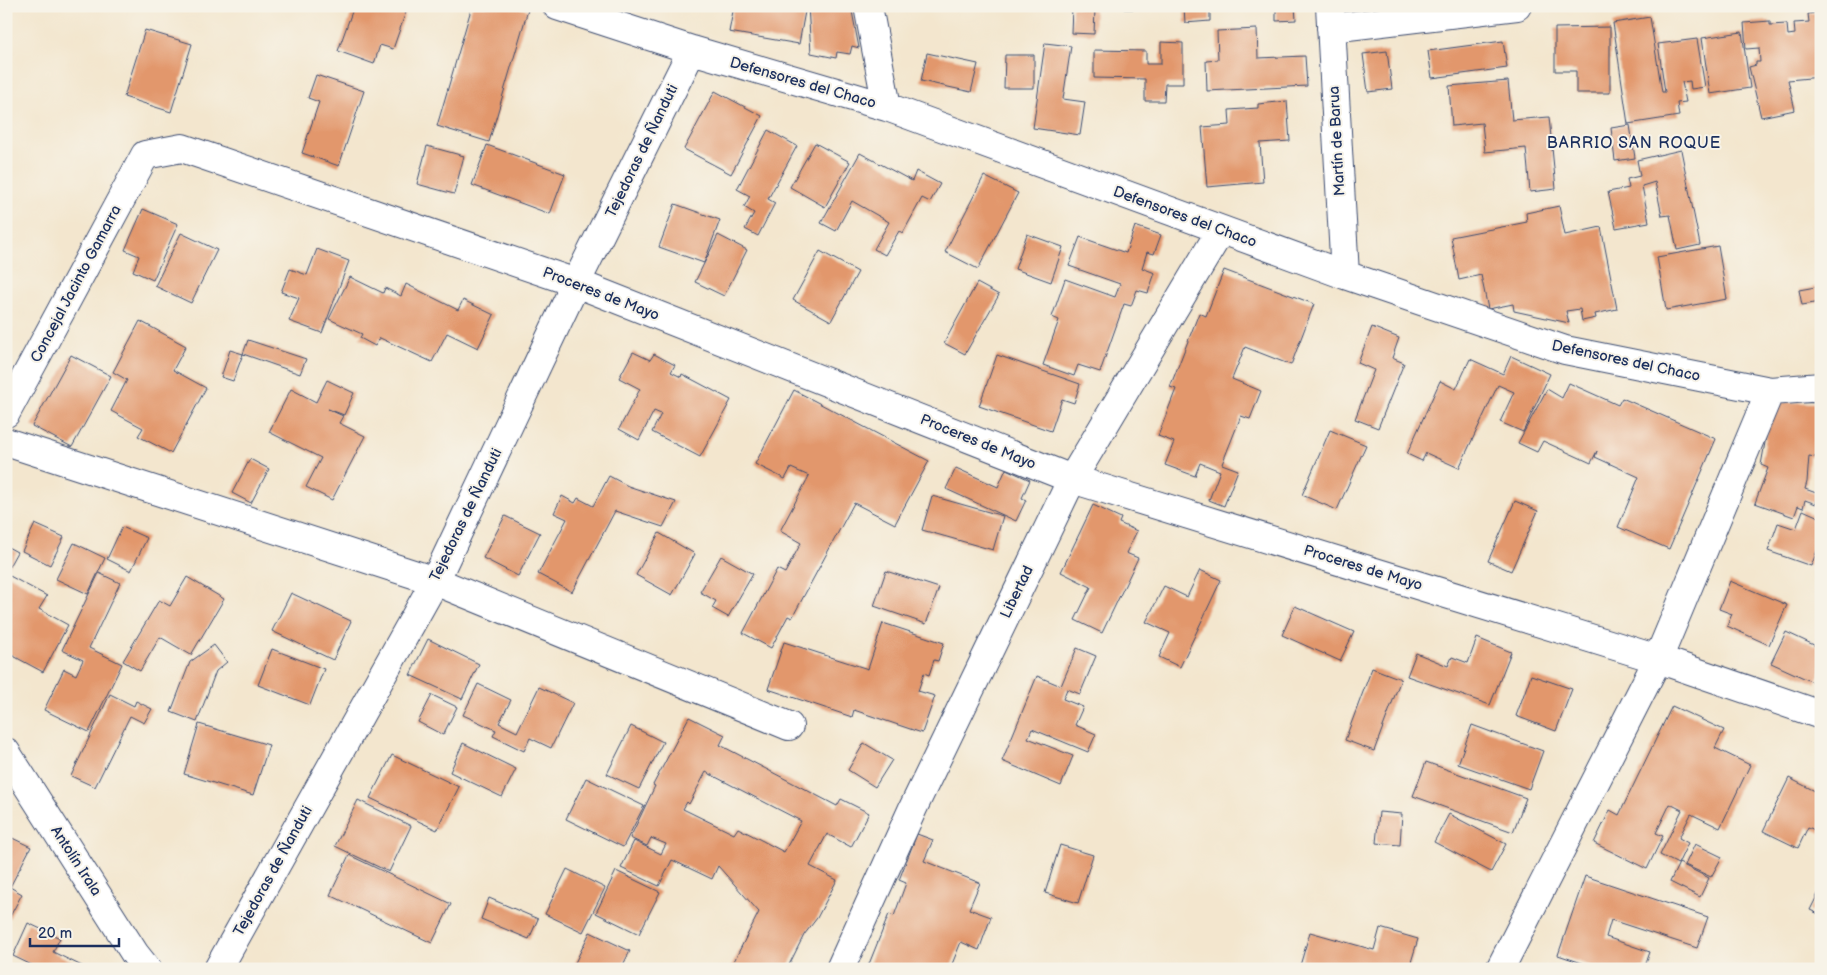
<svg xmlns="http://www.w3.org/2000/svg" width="1827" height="975" font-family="'Balsamiq Sans',sans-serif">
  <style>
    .building { fill: #e2976c; fill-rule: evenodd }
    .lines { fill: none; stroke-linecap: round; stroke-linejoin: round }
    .street-casing { stroke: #3b4a6f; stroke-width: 30 }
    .street { stroke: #fff; stroke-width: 28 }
    .labels { text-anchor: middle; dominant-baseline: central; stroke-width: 4; stroke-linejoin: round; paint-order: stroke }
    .street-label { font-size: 15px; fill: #1b2f5e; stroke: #f7f3e8 }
    .neighbourhood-label { font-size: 16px; letter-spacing: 1px; fill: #1b2f5e; stroke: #f7f3e8 }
  </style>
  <rect width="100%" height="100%" fill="#f7f3e8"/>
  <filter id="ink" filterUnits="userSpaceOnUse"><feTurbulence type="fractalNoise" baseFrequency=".02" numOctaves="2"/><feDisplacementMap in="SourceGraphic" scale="10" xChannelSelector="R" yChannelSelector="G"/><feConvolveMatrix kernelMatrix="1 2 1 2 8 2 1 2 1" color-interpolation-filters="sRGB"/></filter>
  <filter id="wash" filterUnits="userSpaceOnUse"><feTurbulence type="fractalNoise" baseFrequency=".0096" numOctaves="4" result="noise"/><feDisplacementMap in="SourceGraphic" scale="20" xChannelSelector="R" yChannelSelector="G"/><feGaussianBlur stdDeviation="1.12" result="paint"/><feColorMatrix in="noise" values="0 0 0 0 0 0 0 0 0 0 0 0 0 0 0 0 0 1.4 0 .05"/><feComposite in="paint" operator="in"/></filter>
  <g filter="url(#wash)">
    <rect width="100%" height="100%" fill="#f3e6ce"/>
    <g id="blocks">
      <path class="building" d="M354,6H408L393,49L380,45L374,64L338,51Z
        M472,6H515L528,10L489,142L437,126Z
        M734,6H806L799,44L729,32Z
        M808,6H851L859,48L852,46L850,54L837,52L836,58L811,53Z
        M1124,6H1169L1168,9H1124Z
        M1184,6H1210V21L1185,23Z
        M1276,6H1295L1296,20L1276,21Z
        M1072,7L1095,8L1094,34L1071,33Z
        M1821,12V77L1788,80L1795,110L1761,117L1749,67L1756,65V62H1760L1759,48L1746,49L1744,23L1770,21V25L1787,24L1788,35L1795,34L1794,23L1809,22L1808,14Z
        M1650,17L1662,92H1665L1658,44L1697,39L1705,87L1691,89L1690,81L1682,82L1686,102L1677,103L1679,116L1628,124L1613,23Z
        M1610,27V93H1576V71H1555V28Z
        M1257,29L1258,58L1305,56L1307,86L1207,91L1206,61L1218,60L1217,31Z
        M145,30L192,44L171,112L124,97Z
        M1742,32L1750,88L1710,94L1702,38Z
        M1503,41L1507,68L1432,78L1428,51Z
        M1161,42L1183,43V84H1165L1164,101H1145V79L1094,78V50L1146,51V64H1161Z
        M1045,43L1071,46L1063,99L1085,102L1080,135L1033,128Z
        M1387,51L1392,89L1368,92L1363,54Z
        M927,53L978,64L971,92L921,81Z
        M1005,55H1034V88H1004Z
        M316,75L364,91L339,166L302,153L319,102L308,98Z
        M1508,81L1512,120L1549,117L1556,189L1530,192L1526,148L1485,152L1482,123L1452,126L1449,86Z
        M715,91L762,116L731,174L684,149Z
        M1287,101L1290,141L1260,143L1263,182L1207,187L1202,127L1230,125L1229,110L1258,108V104Z
        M1630,125L1635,158L1615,161L1611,128Z
        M768,130L797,146L768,199L775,203L758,236L745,229L754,213L744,207L750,196L737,189Z
        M815,143L850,162L825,207L790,187Z
        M487,145L565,174L550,214L472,185Z
        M427,146L464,156L454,194L417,184Z
        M1681,150L1700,245L1677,250L1670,215L1662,216L1655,182L1642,186L1649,222L1616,228L1608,192L1629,188L1627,179L1640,176L1637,160Z
        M860,153L912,181L916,171L940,184L930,202L922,198L903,233L899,231L885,255L874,249L889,222L852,201L836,231L821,223Z
        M984,176L1018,193L978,269L945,252Z
        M675,204L720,220L704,263L659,247Z
        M1559,206L1565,235L1601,227L1617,309L1595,314L1596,318L1582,321L1580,309L1566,311L1569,323L1514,311L1513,304L1488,309L1481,275L1459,280L1451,237L1527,222L1526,213Z
        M143,209L178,224L153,280L133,271L139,256L125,250Z
        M1135,226L1161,235L1154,254L1147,252L1142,268L1155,273L1148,293L1137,290L1131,306L1124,304L1100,372L1078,365L1074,376L1043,365L1059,320L1052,317L1065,279L1115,297L1120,284L1069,266L1080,237L1126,253Z
        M181,233L217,250L191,303L155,286Z
        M1027,234L1063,247L1051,282L1015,269Z
        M718,235L747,250L724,296L695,282Z
        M1718,246L1727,299L1666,310L1657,257Z
        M317,249L349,261L322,333L289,321L299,298L281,292L290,269L307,275Z
        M820,251L858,272L831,321L793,300Z
        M1224,270L1314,304L1291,365L1245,347L1232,379L1261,391L1250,419L1241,416L1222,464L1238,470L1224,506L1209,500L1220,471L1200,463L1195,476L1165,465L1174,442L1158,436L1176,389L1170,387L1199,313L1206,316Z
        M350,277L383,293L385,288L401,296L406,284L458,310L463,300L494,315L478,348L447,333L432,362L380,338L375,346L360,338L362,334L329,319Z
        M977,283L999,295L965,354L944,343Z
        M1821,286V302L1802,305L1799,290Z
        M140,321L186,346L173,370L206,388L171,453L138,436L143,428L111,411L127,380L113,372Z
        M1372,327L1399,338L1392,358L1404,363L1378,428L1355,419L1374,370L1358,363Z
        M248,340L306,359L300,374L243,354Z
        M230,350L243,354L233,381L221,377Z
        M633,352L650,360L654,354L675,365L671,372L681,377L682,374L731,400L700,457L652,432L661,414L654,411L639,440L619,429L640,389L619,378Z
        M71,355L111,376L72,447L32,426Z
        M997,355L1080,384L1074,403L1062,399L1051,431L979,406Z
        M1511,356L1550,374L1523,432L1500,422L1514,392L1498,385L1459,468L1426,453L1422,461L1407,454L1440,381L1456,389L1470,359L1503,374Z
        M327,380L354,393L344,415L328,409L343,416L339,423L365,436L332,500L306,487L321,458L269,432L291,389L316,402Z
        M1569,383L1618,405L1622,398L1716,439L1669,549L1618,527L1639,477L1595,457L1597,451L1591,463L1543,441L1537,452L1518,443L1547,389L1562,398Z
        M794,390L929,461L895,524L854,503L792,618L788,616L771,648L743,633L777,569L785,573L801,543L780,531L809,476L791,468L785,479L755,464Z
        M1780,402L1821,403V458L1809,456L1807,482L1805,489L1819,494L1816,504L1805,500L1803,508L1798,506L1794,517L1755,503L1768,468L1761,465L1771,409Z
        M1330,430L1366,445L1337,510L1302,495Z
        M250,459L269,469L251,503L232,493Z
        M956,468L998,487L1006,469L1030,480L1022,498L1026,500L1016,521L946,489Z
        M609,476L628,486L676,502L663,527L615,511L572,592L538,574L567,519L554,513L562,496L575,503L578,498L593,506Z
        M932,496L1003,516L993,550L922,530Z
        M1515,501L1538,511L1511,571L1488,561Z
        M1093,505L1121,518L1119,523L1137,531L1126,553L1138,558L1102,633L1075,620L1091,587L1061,572Z
        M1803,510L1821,518V541L1811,566L1768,551L1778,523L1796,529Z
        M505,516L540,533L518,576L483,558Z
        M35,524L64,537L50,565L22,551Z
        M122,527L147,538L131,571L107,559Z
        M659,533L695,554L672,595L636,575Z
        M74,543L105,558L88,594L56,579Z
        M6,546L17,552L6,572Z
        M721,556L753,574L728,617L712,608L716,601L700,592Z
        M1200,570L1221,580L1180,667L1159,657L1170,633L1146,622L1164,586L1187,597Z
        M886,571L939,588L926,624L874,606Z
        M99,573L120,583L89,648L122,664L89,732L44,710L64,669L76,675L83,660L62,650Z
        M8,575L47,596L39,609L68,625L43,672L6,652V578Z
        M187,577L224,599L191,655L160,637L140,671L123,661L159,600L170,606Z
        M1730,581L1787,605L1769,645L1727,626L1732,614L1719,609Z
        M291,593L351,621L333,660L272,631Z
        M1295,606L1354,632L1340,661L1282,635Z
        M883,623L944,643L938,661L934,660L929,675L924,673L918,691L935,696L922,733L854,710L852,717L768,689L784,642L868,669Z
        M1786,632L1816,646L1821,636V671L1815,683L1771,663Z
        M1477,638L1511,652L1490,705L1407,676L1416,653L1448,666L1452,657L1468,663Z
        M428,639L479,664L462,699L410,675Z
        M214,645L227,662L216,671L197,722L171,712L190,662Z
        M1077,648L1096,656L1080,694L1067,689L1063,699L1083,707L1075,725L1096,734L1088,752L1032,729L1028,738L1073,756L1061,786L1002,761L1037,676L1061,686Z
        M272,649L324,669L310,705L258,685Z
        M1372,668L1401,679L1374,751L1345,740Z
        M1531,675L1572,689L1556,731L1516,716Z
        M478,684L511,700L499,723L517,732L539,687L573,703L551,748L530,738L524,751L493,736L496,730L463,715Z
        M110,694L134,706L136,701L152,709L144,723L130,716L95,787L71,776Z
        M432,695L457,707L443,735L418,722Z
        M1672,706L1724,730L1715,748L1750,765L1720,828L1691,814L1679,838L1688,843L1678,864L1660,855L1682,810L1670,804L1656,833L1663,836L1647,869L1594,843L1610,810L1619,815Z
        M689,717L725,735L720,745L837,806L841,799L869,813L851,847L827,834L810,866L837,880L817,918L804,935L787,969H730L759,912L718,866L712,879L672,860L659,886L621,868L634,841L661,854L666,844L651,838L647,846L630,838L655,786L653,785ZM706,772L801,821L784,852L738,828L734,834L683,809L687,802L689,804Z
        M199,724L269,745L253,795L184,774Z
        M1472,725L1543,751L1529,789L1458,764Z
        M631,726L663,742L639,789L607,774Z
        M463,743L516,769L502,797L450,772Z
        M864,743L892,760L875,787L848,770Z
        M392,755L459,787L437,830L370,798Z
        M1426,762L1526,798L1513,832L1413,796Z
        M586,778L644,806L623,847L566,819Z
        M1789,778L1821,794V833L1808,827L1798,848L1763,831Z
        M358,800L411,826L389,872L335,846Z
        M1379,812L1402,814L1400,845L1376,843Z
        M1449,814L1506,844L1491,872L1434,842Z
        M917,834L933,840L924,861L980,883L969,909L991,917L979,950L961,942L950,969H867L889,914L894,916L906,883L899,880Z
        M6,835L31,847L10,887L22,894L6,924Z
        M1695,844L1722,857L1711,877L1685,865Z
        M1060,845L1093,855L1078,903L1045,893Z
        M349,855L451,904L432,943L330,895Z
        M1679,863L1709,878L1700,897L1670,882Z
        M567,869L605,888L583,932L545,914Z
        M616,871L660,892L639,934L596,913Z
        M1585,876L1708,917L1697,948L1611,920L1606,937L1650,952L1644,969H1600L1558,955Z
        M1821,888V915L1810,910Z
        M489,898L538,919L529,939L481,919Z
        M28,923L60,938L53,952L88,969H40L13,956Z
        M1380,928L1418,939L1409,969H1299L1310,932L1374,950Z
        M590,932L630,951L621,969H572Z"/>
    </g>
  </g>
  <g filter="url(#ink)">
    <use href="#blocks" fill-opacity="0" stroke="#3b4a6f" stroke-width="1"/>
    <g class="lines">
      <g class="street-casing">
        <path id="street" d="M557,6L692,50L887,107L1345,275L1565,350L1770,391L1821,387
          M868,6L887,107
          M1330,6L1345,275
          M1331,28L1517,6
          M6,413L145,155L182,148L576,283L1072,479L1658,659L1821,715
          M6,442L435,581L789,726
          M6,752L135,954L147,969
          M218,969L435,581L576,283L692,50
          M840,969L913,808L1072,479L1221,230
          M1500,969L1658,659L1770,391"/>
      </g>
      <use href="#street" class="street"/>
    </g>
  </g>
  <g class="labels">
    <g class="street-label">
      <text transform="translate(803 83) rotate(16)">Defensores del Chaco</text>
      <text transform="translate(1337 141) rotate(-93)">Martín de Barua</text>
      <text transform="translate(642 151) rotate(-64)">Tejedoras de Ñanduti</text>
      <text transform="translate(1185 217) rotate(20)">Defensores del Chaco</text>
      <text transform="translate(76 284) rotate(-62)">Concejal Jacinto Gamarra</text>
      <text transform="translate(601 294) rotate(21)">Proceres de Mayo</text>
      <text transform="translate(1626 361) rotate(12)">Defensores del Chaco</text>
      <text transform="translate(978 442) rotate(22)">Proceres de Mayo</text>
      <text transform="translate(466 515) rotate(-64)">Tejedoras de Ñanduti</text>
      <text transform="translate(1363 568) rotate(17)">Proceres de Mayo</text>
      <text transform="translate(1017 592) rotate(-64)">Libertad</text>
      <text transform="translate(76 861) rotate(57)">Antolín Irala</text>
      <text transform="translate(273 871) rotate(-61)">Tejedoras de Ñanduti</text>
    </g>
    <g class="neighbourhood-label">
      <text x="1634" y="143">BARRIO SAN ROQUE</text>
    </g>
  </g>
  <rect width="1827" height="975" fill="none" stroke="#f7f3e8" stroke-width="25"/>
  <path d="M30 938v8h89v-8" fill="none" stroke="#1b2f5e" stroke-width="2.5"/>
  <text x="38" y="938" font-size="15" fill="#1b2f5e" stroke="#f7f3e8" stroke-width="4" paint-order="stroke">20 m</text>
</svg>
